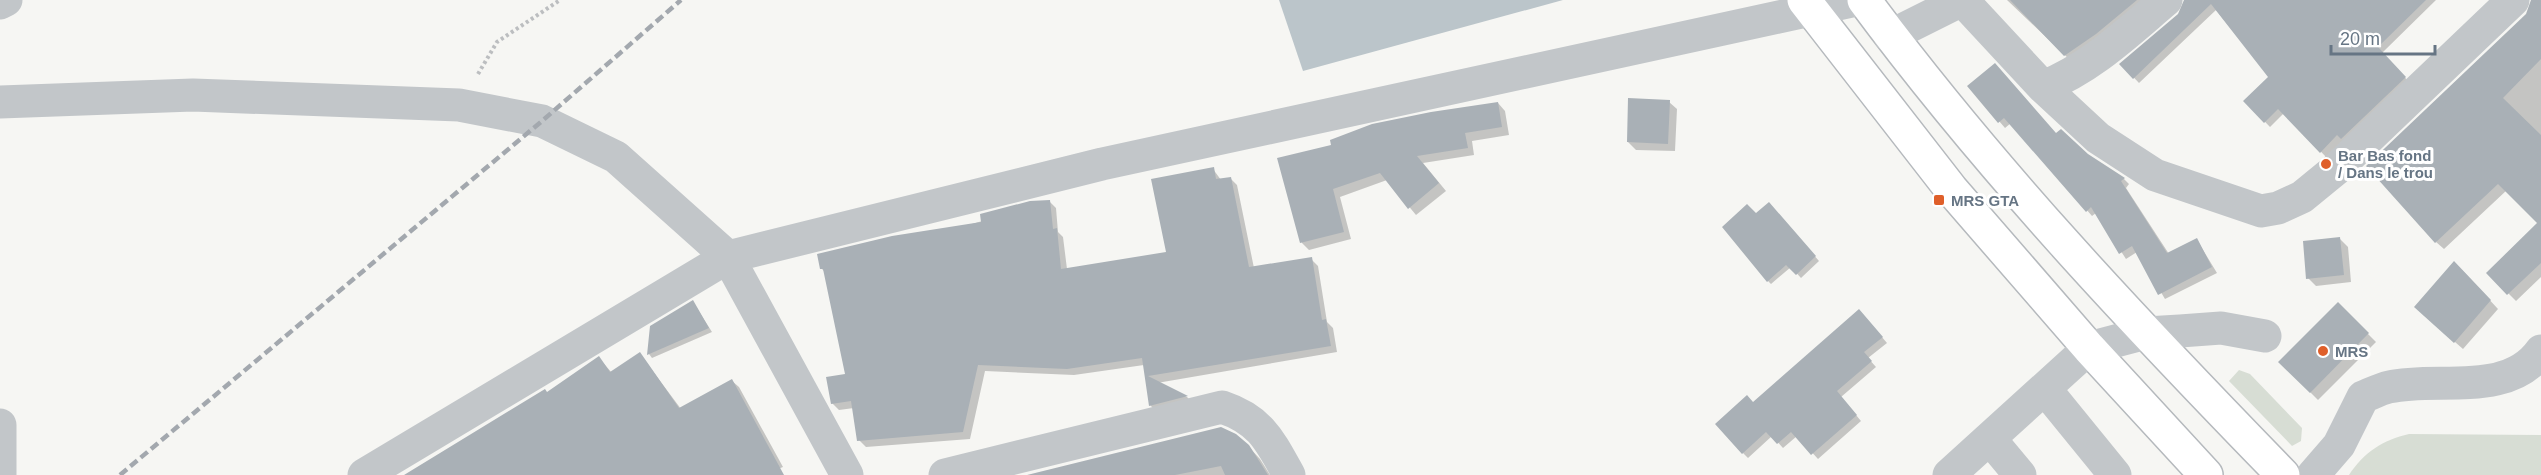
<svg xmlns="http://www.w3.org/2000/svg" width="2541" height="475" font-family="Arial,sans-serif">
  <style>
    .green { fill: #d7ddd4 }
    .water { fill: #bbc5ca }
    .shadow { fill: #0003 }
    .building { fill: #a9b0b6 }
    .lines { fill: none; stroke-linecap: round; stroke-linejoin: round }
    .major-casing { stroke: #b5b9bd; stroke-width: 36 }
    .path { stroke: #bcbec0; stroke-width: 4; stroke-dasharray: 3 3; stroke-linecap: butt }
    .minor { stroke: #c2c6c9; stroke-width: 33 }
    .major { stroke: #fff; stroke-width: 33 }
    .rail { stroke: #a3a8ae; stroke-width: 4.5; stroke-dasharray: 9 4.5; stroke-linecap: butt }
    .poi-dot { fill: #df5f2a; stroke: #fff; stroke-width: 2 }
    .labels { text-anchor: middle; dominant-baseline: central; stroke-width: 6; stroke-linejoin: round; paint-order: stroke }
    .poi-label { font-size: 15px; font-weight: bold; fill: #667584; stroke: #fff; text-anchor: start }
  </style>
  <rect width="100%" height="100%" fill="#f6f6f3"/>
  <path class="green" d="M2239,370L2250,374L2302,428L2301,441L2292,446L2229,381Z
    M2409,434L2541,435V475H2349C2364,452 2383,440 2409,434Z"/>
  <path class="water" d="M1279,0H1563L1303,71Z"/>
  <path class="shadow" d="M2007,0H2147L2070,60Z
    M2185,0H2436L2382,53L2410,83L2326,157L2284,113L2270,127L2245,101L2270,77L2216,10L2139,83L2121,64L2179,15Z
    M2533,0H2541V277L2516,301L2488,273L2539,224L2507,190L2444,249L2436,242Z
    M1969,86L2056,135L2124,179L2129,184L2126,188L2169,254L2197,240L2217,273L2165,299L2137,252L2126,259L2096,213L2092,216L2011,123L2005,128Z
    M1669,102L1677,109L1675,151L1636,150L1628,142Z
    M1498,103L1505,111L1509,135L1472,141L1474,155L1423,163L1446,191L1416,215L1387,180L1340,197L1351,239L1309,250L1302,243L1279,159Z
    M1213,169L1221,180L1230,178L1237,185L1254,268L1311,259L1318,266L1327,322L1333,328L1337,352L1157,383L1187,397L1193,403L1157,412L1150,405L1144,365L1074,375L985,371L970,439L866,447L859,440L854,408L839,410L832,403L846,376L825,272L822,269L1049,201L1056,208L1058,232L1063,237L1067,269L1167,253Z
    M1772,207L1819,261L1801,278L1791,267L1771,284L1768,281L1756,215Z
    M2340,239L2348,247L2351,282L2316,286L2308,278Z
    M2462,270L2498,309L2463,349L2424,315Z
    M693,302L712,332L652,358L649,354Z
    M2338,304L2376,342L2318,400L2280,362Z
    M1864,316L1887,343L1868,358L1876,367L1841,397L1861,421L1818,459L1797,436L1783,448L1772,436L1748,458L1743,453L1753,403Z
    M640,354L681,409L732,381L739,387L783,467L763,475H512L547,393L599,358L612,373Z
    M1248,446L1260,459L1270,475H1030Z"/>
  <path class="building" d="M2010,0H2137L2096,34L2064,56Z
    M2184,0H2426L2378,47L2406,77L2341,139L2337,135L2320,153L2278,109L2264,123L2243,101L2268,77L2211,4L2133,79L2119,64L2178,14Z
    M2531,0H2541V59L2503,98L2541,135V263L2507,295L2486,273L2537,223L2498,184L2435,243L2366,166L2526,14Z
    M1995,63L2056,133L2061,129L2088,154L2125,178L2121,181L2167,253L2197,238L2212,267L2158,295L2132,246L2119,254L2091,207L2086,212L2004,118L1998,123L1967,86Z
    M1628,98L1670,100L1668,144L1627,142Z
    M1498,102L1502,127L1465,133L1468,148L1417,156L1439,183L1408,209L1380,173L1333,189L1344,232L1300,243L1277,158L1331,145L1330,140L1372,124L1431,112Z
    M1214,167L1216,179L1231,177L1249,267L1312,257L1322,320L1326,319L1331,346L1148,376L1188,396L1149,406L1142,358L1067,369L978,365L963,432L857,441L851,401L831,404L826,377L845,374L823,269H820L817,254L892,236L981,222L980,214L1030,201L1050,200L1053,229L1057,228L1061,269L1166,252L1151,179Z
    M1769,202L1816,256L1796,275L1786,265L1767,282L1722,227L1747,204L1756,213Z
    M2340,237L2344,275L2306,279L2303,241Z
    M2454,261L2491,300L2454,343L2414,307Z
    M693,300L709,328L647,355L650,326Z
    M2338,302L2369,333L2310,393L2278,362Z
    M1859,309L1883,337L1864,352L1872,361L1837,391L1857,415L1811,455L1791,432L1777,444L1766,432L1742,454L1715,424L1747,395L1753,402Z
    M640,352L679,408L732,379L784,475H404L545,389L547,392L599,356L610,372Z
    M1221,427L1236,434L1249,445L1268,475H1225L1221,466L1175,475H1027Z"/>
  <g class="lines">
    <g class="major-casing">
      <path id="major" d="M1804,0L1951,189L2089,348L2206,475
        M1864,0C1990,170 2136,324 2283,475"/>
    </g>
    <path class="path" d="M478,74L497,42L560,0"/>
    <path class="minor" d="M0,3L6,0
      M1890,36L1956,3H1965L2043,87C2091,68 2127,33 2166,0
      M2043,87L2098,138L2155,175L2261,211L2278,208L2302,197L2335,170L2513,0
      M0,102L193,95L459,105L542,121L616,157L728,257L847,475
      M2045,389L2115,475
      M0,425V475
      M1990,439L2020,475
      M364,475L728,257L1102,164L1857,0
      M945,475L1222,407C1261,420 1270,441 1289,475
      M1949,475L2089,348L2146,333L2180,331L2221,328L2265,336
      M2313,475L2339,445L2363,397C2371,394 2380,389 2389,387C2437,376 2508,398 2541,351"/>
    <use href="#major" class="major"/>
    <path class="rail" d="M120,475L542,121L681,0"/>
  </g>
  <g class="poi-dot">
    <circle cx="2326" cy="164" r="6"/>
    <rect x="1933" y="194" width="12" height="12" rx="3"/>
    <circle cx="2323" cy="351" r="6"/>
  </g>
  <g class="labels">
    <g class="poi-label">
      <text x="2338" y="155">Bar Bas fond<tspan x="2338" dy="17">/ Dans le trou</tspan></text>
      <text x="1951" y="200">MRS GTA</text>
      <text x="2335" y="351">MRS</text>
    </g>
  </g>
  <path d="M2331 45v9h104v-9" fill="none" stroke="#667584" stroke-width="3"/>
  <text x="2340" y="45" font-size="18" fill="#667584" stroke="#ffffff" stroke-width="4.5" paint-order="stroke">20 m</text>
</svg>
